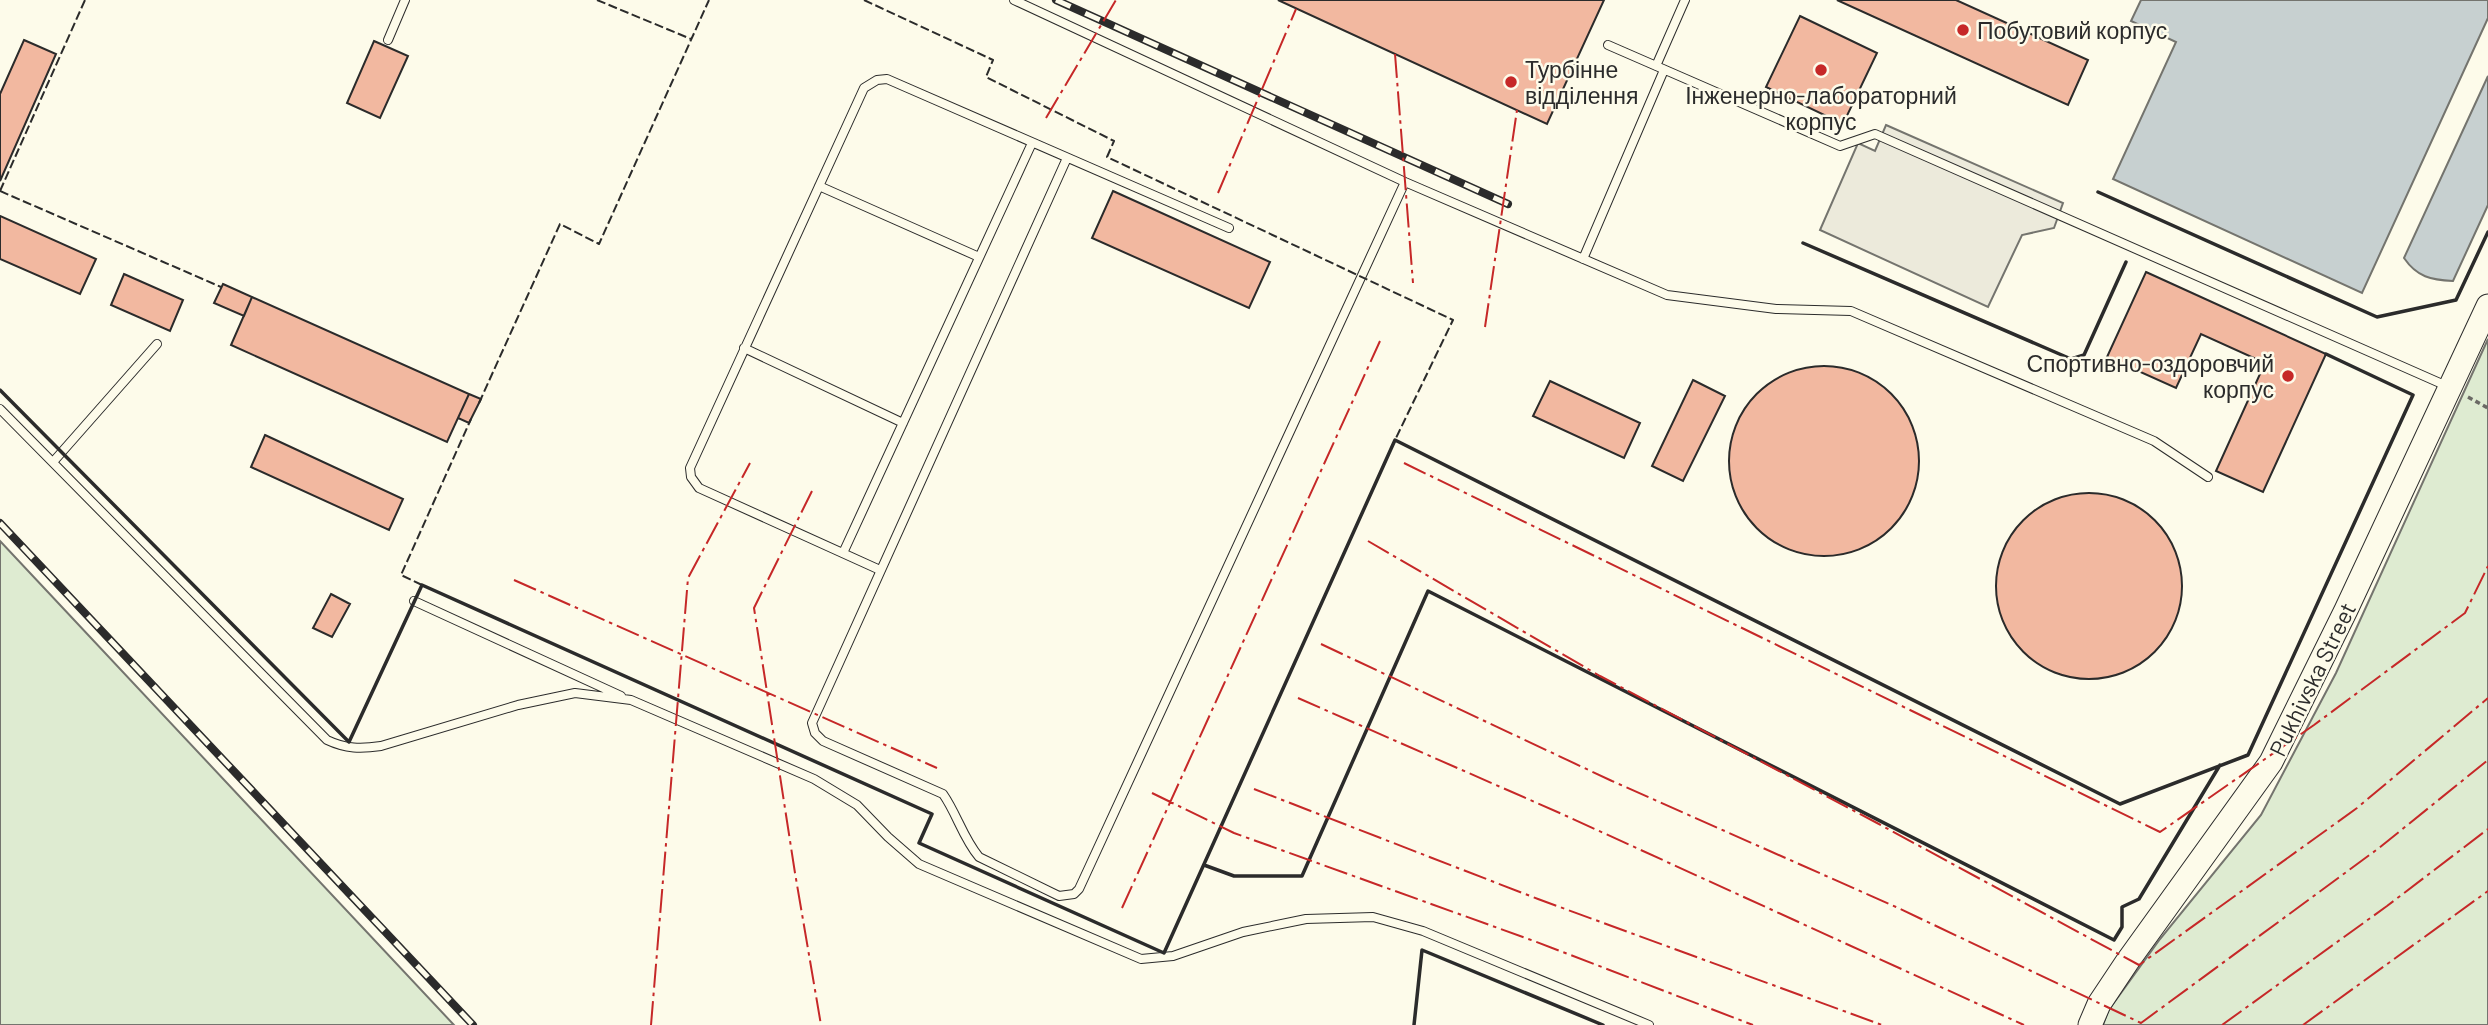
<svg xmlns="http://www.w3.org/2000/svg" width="2488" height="1025" font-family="Barlow,sans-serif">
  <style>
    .green { fill: #deebd1; stroke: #74746e; stroke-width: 2 }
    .parking { fill: #eceadb; stroke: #74746e; stroke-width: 2 }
    .water { fill: #c7d0d0; stroke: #74746e; stroke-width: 2 }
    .building { fill: #f2b8a0; stroke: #2b2b2b; stroke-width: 2 }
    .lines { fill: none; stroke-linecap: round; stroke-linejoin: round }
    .lane-casing { stroke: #2b2b2b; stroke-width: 10 }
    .secondary-casing { stroke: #2b2b2b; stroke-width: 25 }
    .path { stroke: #6a6964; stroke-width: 3.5; stroke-dasharray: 5 3.5; stroke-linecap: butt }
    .lane { stroke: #fdfbea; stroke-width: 8 }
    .secondary { stroke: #fdfbea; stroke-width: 23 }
    .rail-casing { stroke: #2b2b2b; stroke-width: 8 }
    .rail { stroke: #fdfbea; stroke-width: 5; stroke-dasharray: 16; stroke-linecap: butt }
    .fence { stroke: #2b2b2b; stroke-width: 2; stroke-dasharray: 9 3.5; stroke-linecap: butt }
    .wall { stroke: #2b2b2b; stroke-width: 3.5 }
    .power { stroke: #c62828; stroke-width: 2; stroke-dasharray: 24 5 3.5 5; stroke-linecap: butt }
    .poi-dot { fill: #c62828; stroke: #fdfbea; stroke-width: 2.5 }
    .labels { text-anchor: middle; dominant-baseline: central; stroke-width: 5; stroke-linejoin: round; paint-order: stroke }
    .poi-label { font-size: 23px; fill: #2b2b2b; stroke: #fdfbea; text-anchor: start }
    .street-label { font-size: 23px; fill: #2b2b2b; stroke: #fdfbea }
  </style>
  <rect width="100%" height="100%" fill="#fdfbea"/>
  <path class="green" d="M2488,339V1025H2103L2108,1011L2160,939L2261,815L2336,673Z
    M0,541L454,1025H0Z"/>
  <path class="parking" d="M1886,125L2063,203L2054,228L2022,235L1988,307L1820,230L1858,143L1875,151Z"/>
  <path class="water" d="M2141,0H2488V18L2362,293L2113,179L2176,42L2131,21Z
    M2488,76V205L2453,281C2431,280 2417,277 2404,258Z"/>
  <path class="building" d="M1278,0H1604L1547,124Z
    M1837,0H1956L2088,60L2068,105Z
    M1800,16L1877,53L1843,124L1766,87Z
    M24,40L56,54L0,181V94Z
    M374,41L408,56L380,118L347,103Z
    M1113,191L1270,262L1249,308L1092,238Z
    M0,216L96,259L80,294L0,259Z
    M2146,272L2326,354L2263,492L2216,471L2265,363L2201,334L2176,388L2107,357Z
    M124,274L183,300L170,331L111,305Z
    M223,284L252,297L244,316L214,303Z
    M252,297L469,394L447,442L231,345Z
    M1729 461a95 95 0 1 1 190 0a95 95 0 1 1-190 0Z
    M1693,380L1725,396L1683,481L1652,466Z
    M1550,381L1640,423L1624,458L1533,416Z
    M469,394L481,399L469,423L458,418Z
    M265,435L403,499L389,530L251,467Z
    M1996 586a93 93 0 1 1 186 0a93 93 0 1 1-186 0Z
    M331,594L350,604L332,637L313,628Z"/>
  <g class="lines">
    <g class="lane-casing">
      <path id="lane" d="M1014,0L1405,182L1667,295L1776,309L1851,311L2154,441L2208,477
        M388,40L405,0
        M1608,45L1840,146L1875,134L2449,387
        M1656,66L1685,0
        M1067,158L812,723L815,733L823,741L943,794C957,814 963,838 979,857L1059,896L1074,894L1079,889L1405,182
        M819,186L979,257
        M1583,259L1664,70
        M744,348L903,423
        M0,409L327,740C346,749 361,749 381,746L518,705L575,693L631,700L814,779L857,805L888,837L919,864L1141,959L1173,956L1243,932L1306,919L1373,917L1423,931L1649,1025
        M53,462L157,344
        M843,553L1032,143
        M880,570L699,488L691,477L690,468L864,88L877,80L887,79L1229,228
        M414,601L621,696"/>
    </g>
    <g class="secondary-casing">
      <path id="secondary" d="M2090,1025L2099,1004L2127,962L2271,762L2346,610L2488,306"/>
    </g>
    <path class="path" d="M2468,397L2488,408"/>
    <use href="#lane" class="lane"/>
    <use href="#secondary" class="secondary"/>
    <g class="rail-casing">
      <path id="rail" d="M1056,0L1508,204
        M0,523L473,1025"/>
    </g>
    <use href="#rail" class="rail"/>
    <path class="fence" d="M597,0L691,39
      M864,0L993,60L986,77L1114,141L1107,157L1453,320L1395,440
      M0,191L221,287
      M0,191L85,0
      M479,403L560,224L599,244L709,0
      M422,585L401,575L471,419"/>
    <path class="wall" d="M2098,192L2377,317L2456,300L2488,232
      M1803,243L2071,359L2084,355L2126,262
      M0,390L349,742L422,585L932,814L919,843L1164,953L1395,440L2120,804L2248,755L2413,395L2326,354
      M1204,865L1234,876H1302L1428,591L2114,940L2122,927V907L2139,899L2220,765
      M1414,1025L1422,950L1603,1025"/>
    <path class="power" d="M1395,54L1413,283
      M1046,118L1116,0
      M1218,193L1296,9
      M1485,327L1517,110
      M1404,463L2160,832L2314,725L2465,613L2488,566
      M812,491L754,608L795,873L821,1025
      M1368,541L1600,676L1877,823L2139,965L2357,808L2488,698
      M514,580L937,768
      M1321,644L1612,781L1896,907L2141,1023L2379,848L2488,760
      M1298,698L1562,814L2024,1025
      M1254,789L1538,899L1882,1025
      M1152,793L1234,833L1534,941L1753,1025
      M1122,908L1380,341
      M651,1025L688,578L750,463
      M2222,1025L2387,906L2488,829
      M2303,1025L2488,891"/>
  </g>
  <g class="poi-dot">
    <circle cx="1963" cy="30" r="7"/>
    <circle cx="1821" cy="70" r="7"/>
    <circle cx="1511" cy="82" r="7"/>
    <circle cx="2288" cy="376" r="7"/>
  </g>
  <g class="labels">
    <g class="poi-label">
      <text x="1977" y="30">Побутовий корпус</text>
      <text x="1525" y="69">Турбінне<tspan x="1525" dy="26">відділення</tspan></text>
      <text x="1821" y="95" text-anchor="middle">Інженерно-лабораторний<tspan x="1821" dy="26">корпус</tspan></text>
      <text x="2274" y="363" text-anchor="end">Спортивно-оздоровчий<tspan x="2274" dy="26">корпус</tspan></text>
    </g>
    <g class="street-label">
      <text transform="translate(2312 679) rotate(-64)">Pukhivska Street</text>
    </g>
  </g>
</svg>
